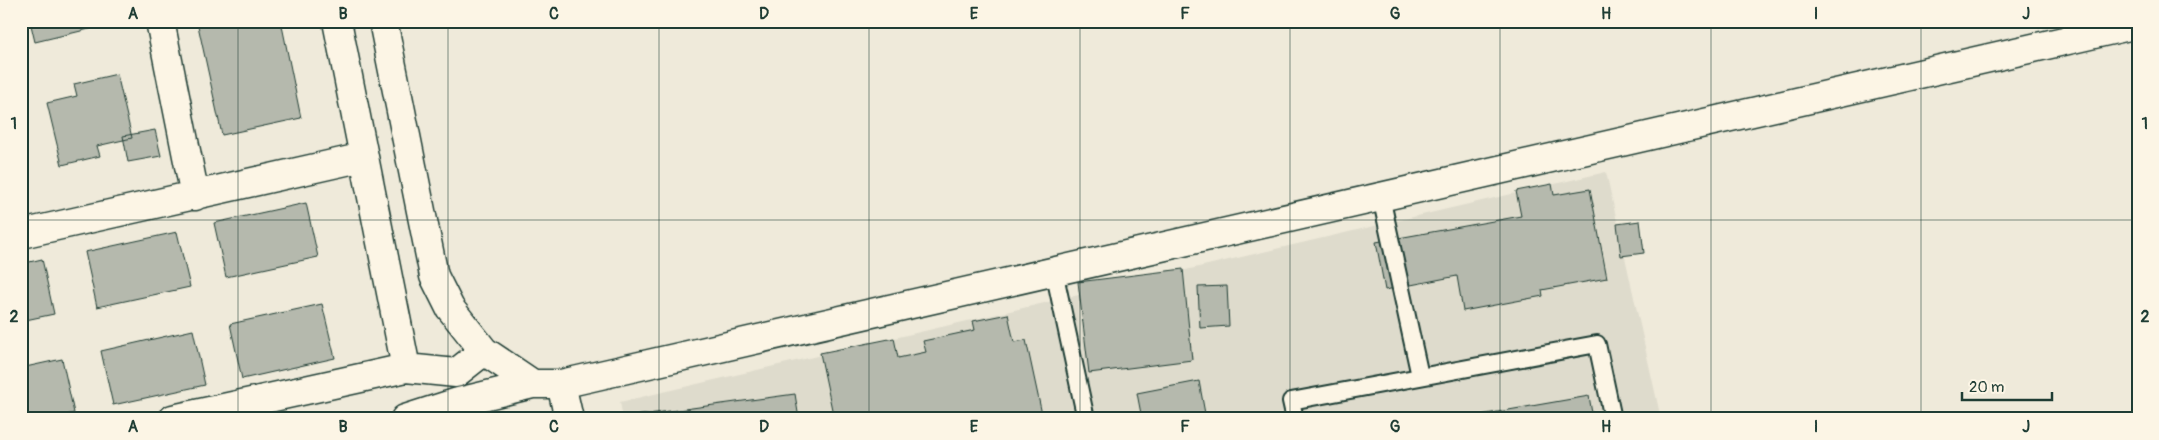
<svg xmlns="http://www.w3.org/2000/svg" width="2159" height="440" font-family="Pangolin,sans-serif">
  <style>
    .built { fill: #dedbcc }
    .building { fill: #b5b9ad; stroke: #1f3d34 }
    .lines { fill: none; stroke-linecap: round; stroke-linejoin: round }
    .service-casing { stroke: #1f3d34; stroke-width: 20 }
    .minor-casing { stroke: #1f3d34; stroke-width: 31 }
    .service { stroke: #fcf5e5; stroke-width: 16 }
    .minor { stroke: #fcf5e5; stroke-width: 28 }
    .grid { fill: none; stroke: #1f3d34; stroke-width: 1; stroke-opacity: 0.55 }
    .neatline { fill: none; stroke: #1f3d34; stroke-width: 2 }
    .grid-label { font-size: 16px; text-anchor: middle; font-weight: bold; fill: #1f3d34 }
  </style>
  <rect width="100%" height="100%" fill="#efeada"/>
  <filter id="ink" filterUnits="userSpaceOnUse"><feTurbulence type="fractalNoise" baseFrequency=".02" numOctaves="2"/><feDisplacementMap in="SourceGraphic" scale="10" xChannelSelector="R" yChannelSelector="G"/><feConvolveMatrix kernelMatrix="1 2 1 2 8 2 1 2 1" color-interpolation-filters="sRGB"/></filter>
  <g filter="url(#ink)">
    <path class="built" d="M1606,172L1661,419H623L620,402Z"/>
    <path class="building" d="M30,21H105L106,25L35,42Z
      M197,21H281L301,118L222,135Z
      M117,74L132,138L97,146L100,156L62,165L47,103L77,96L74,84Z
      M21,117H24L28,174H21Z
      M155,130L161,156L128,162L123,136Z
      M1552,184L1554,195L1590,189L1607,278L1542,290L1543,296L1463,311L1457,276L1385,290L1376,242L1521,216L1516,191Z
      M306,203L318,257L226,277L214,223Z
      M1640,221L1644,253L1621,256L1617,224Z
      M177,232L190,287L97,307L85,252Z
      M42,259L54,314L21,321V264Z
      M1183,269L1192,360L1089,373L1078,282Z
      M1227,286L1229,326L1200,328L1198,287Z
      M322,304L335,358L242,379L230,324Z
      M1008,314L1014,342L1026,340L1043,419H834L820,353L894,338L898,358L926,352L923,341L975,330L973,321Z
      M193,330L205,385L113,405L101,351Z
      M62,359L74,413L49,419H21V368Z
      M1199,381L1206,419H1142L1137,393Z
      M795,394L799,419H633V416Z
      M1589,396L1593,419H1457Z"/>
    <g class="lines">
      <g class="service-casing">
        <path id="service" d="M1381,197L1420,376
          M1054,271L1086,419
          M1295,419L1291,401L1597,344L1613,419"/>
      </g>
      <g class="minor-casing">
        <path id="minor" d="M160,21L195,196
          M383,21L434,276L450,308L484,351L533,384
          M21,234L364,157
          M406,368L456,373L484,351
          M561,384L569,419
          M173,419L406,368L337,21
          M405,419L458,402L533,384H561L2138,24"/>
      </g>
      <use href="#service" class="service"/>
      <use href="#minor" class="minor"/>
    </g>
  </g>
  <path class="grid" d="M238,21V419M448,21V419M659,21V419M869,21V419M1080,21V419M1290,21V419M1500,21V419M1711,21V419M1921,21V419M21,220H2138"/>
  <rect width="2159" height="440" fill="none" stroke="#fcf5e5" stroke-width="55"/>
  <path d="M1962 392v8h90v-8" fill="none" stroke="#1f3d34" stroke-width="2.5"/>
  <text x="1969" y="392" font-size="15" fill="#1f3d34" stroke="#fcf5e5" stroke-width="4" paint-order="stroke">20 m</text>
  <rect x="28" y="28" width="2104" height="384" class="neatline"/>
  <g class="grid-label">
    <text x="133" y="19">A</text>
    <text x="343" y="19">B</text>
    <text x="554" y="19">C</text>
    <text x="764" y="19">D</text>
    <text x="974" y="19">E</text>
    <text x="1185" y="19">F</text>
    <text x="1395" y="19">G</text>
    <text x="1606" y="19">H</text>
    <text x="1816" y="19">I</text>
    <text x="2026" y="19">J</text>
    <text x="14" y="129">1</text>
    <text x="2145" y="129">1</text>
    <text x="14" y="322">2</text>
    <text x="2145" y="322">2</text>
    <text x="133" y="432">A</text>
    <text x="343" y="432">B</text>
    <text x="554" y="432">C</text>
    <text x="764" y="432">D</text>
    <text x="974" y="432">E</text>
    <text x="1185" y="432">F</text>
    <text x="1395" y="432">G</text>
    <text x="1606" y="432">H</text>
    <text x="1816" y="432">I</text>
    <text x="2026" y="432">J</text>
  </g>
</svg>
